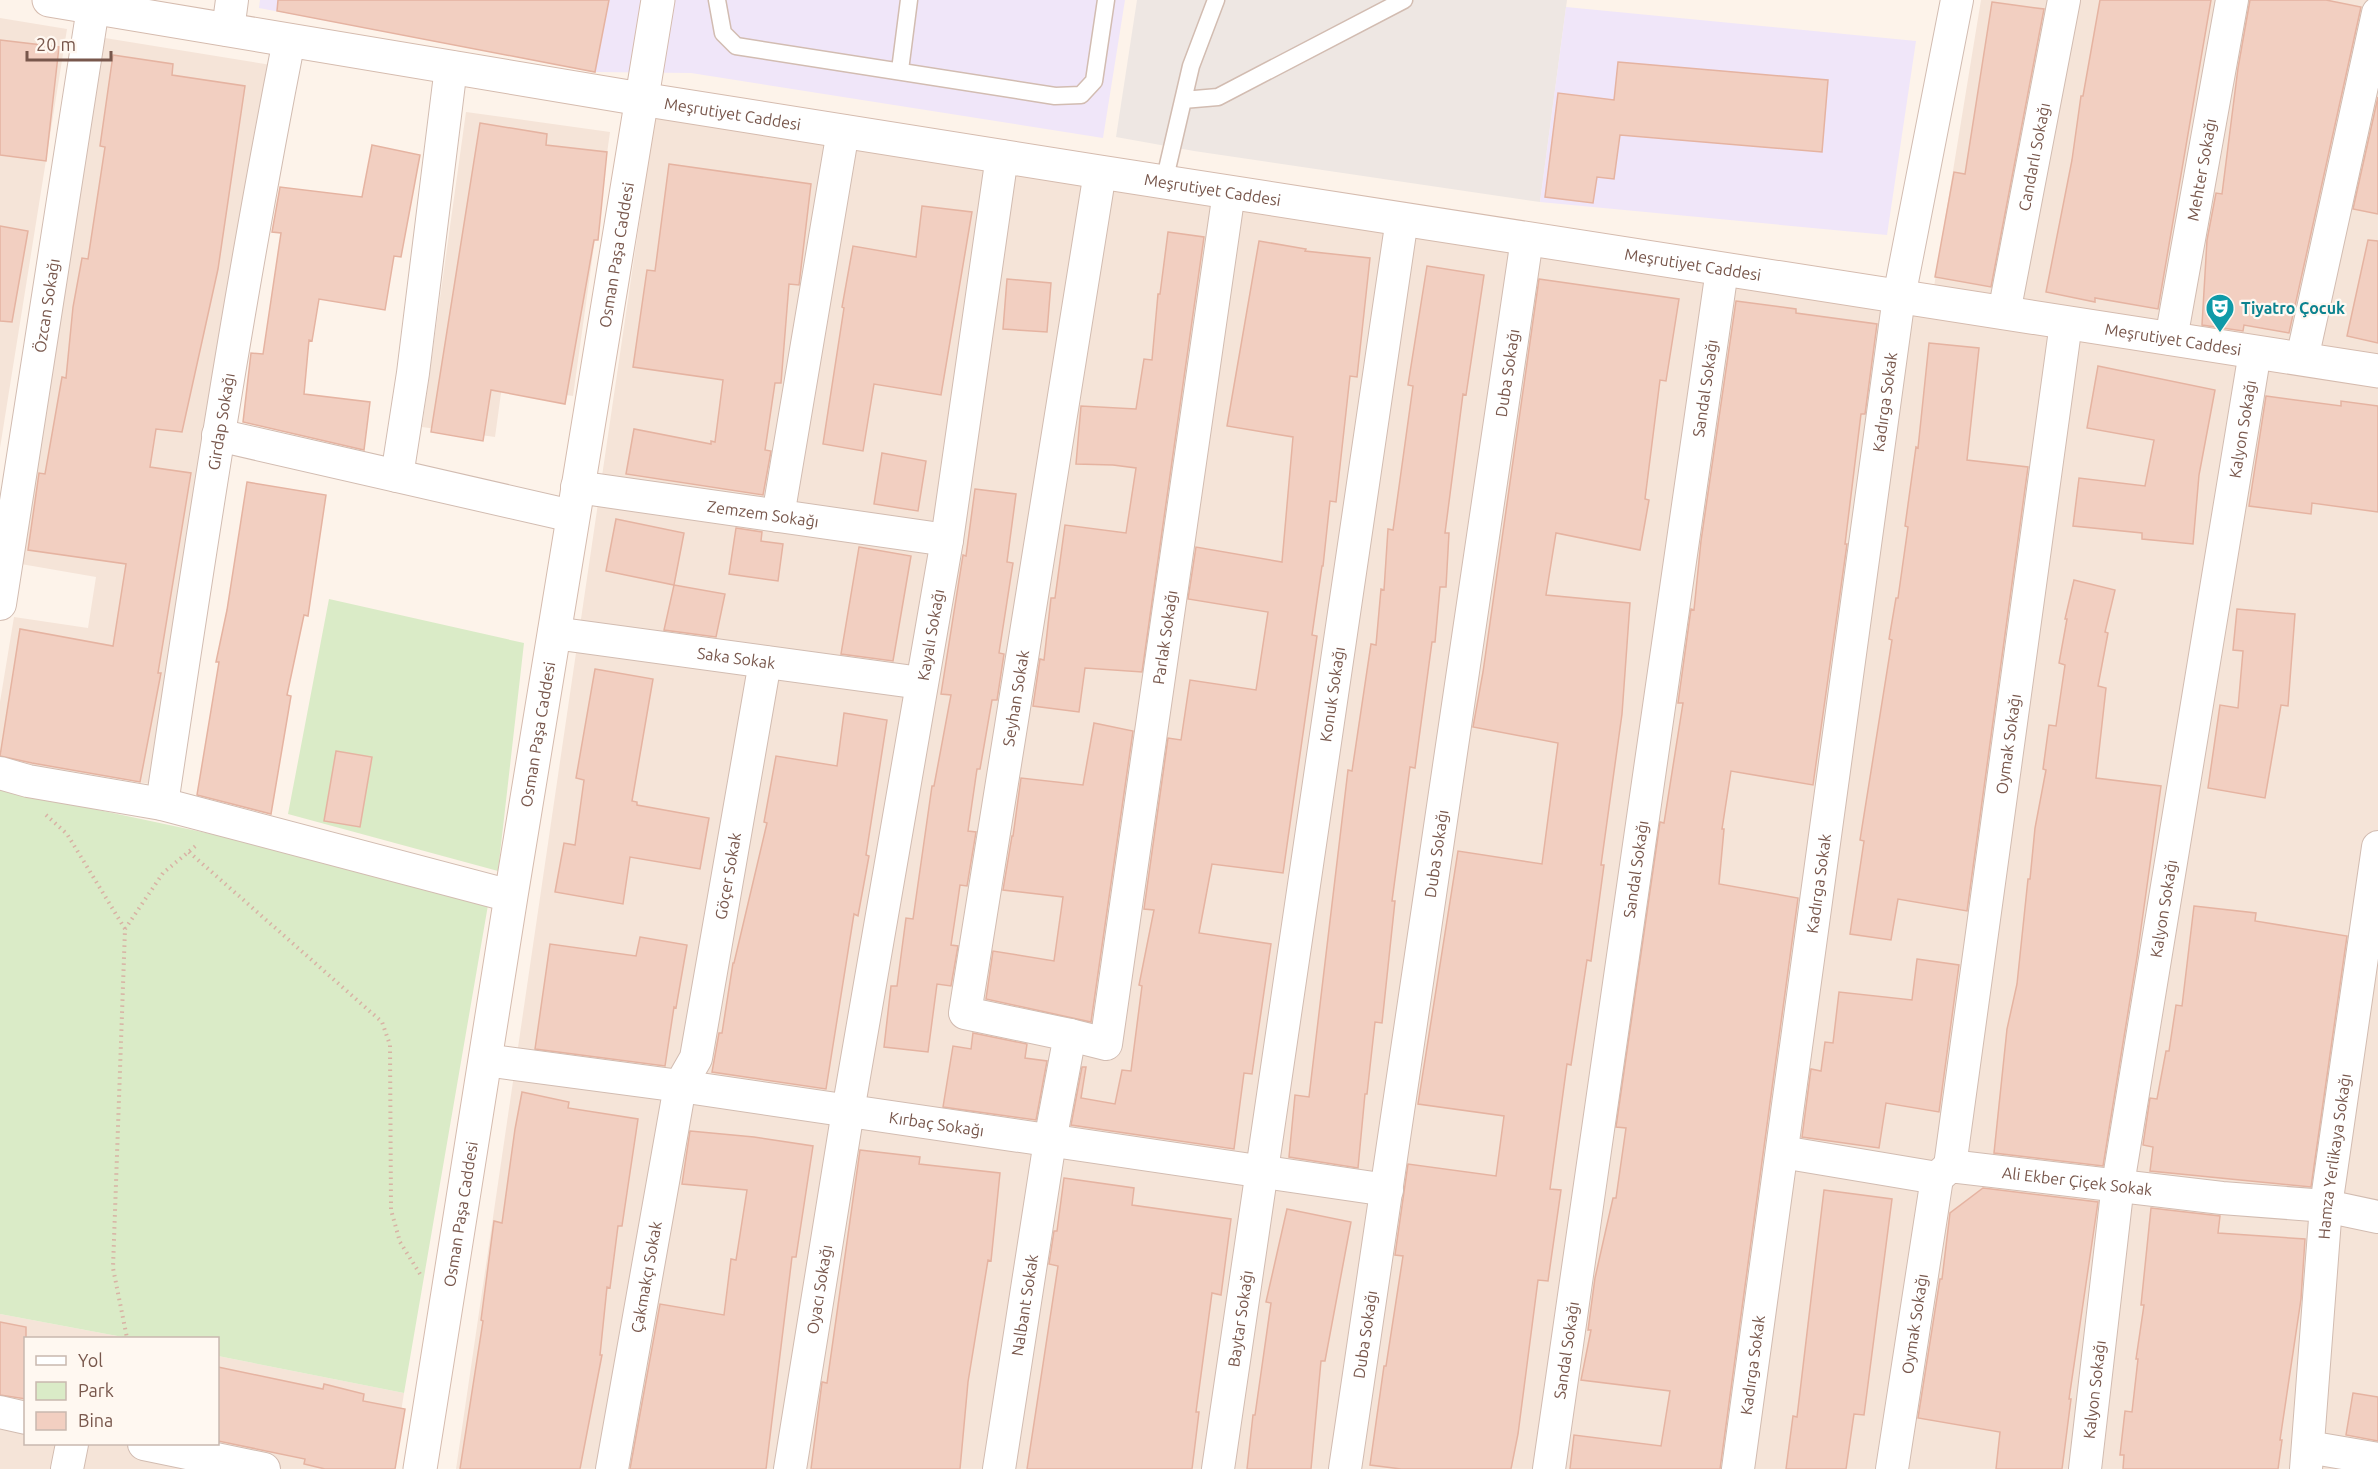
<svg xmlns="http://www.w3.org/2000/svg" width="2378" height="1469" font-family="Ubuntu,sans-serif">
  <style>
    .residential { fill: #f5e4d8 }
    .industrial { fill: #eee7e3 }
    .education { fill: #f0e6f9 }
    .green { fill: #daebc7 }
    .building { fill: #f2cfc1; stroke: #e5b3a1; stroke-width: 1.5 }
    .lines { fill: none; stroke-linecap: round; stroke-linejoin: round }
    .lane-casing { stroke: #d2bcb1; stroke-width: 19 }
    .street-casing { stroke: #d2bcb1; stroke-width: 34 }
    .secondary-casing { stroke: #d5bbae; stroke-width: 35 }
    .path { stroke: #d8b2a4; stroke-width: 4; stroke-dasharray: 1.5 4.5; stroke-linecap: butt }
    .lane { stroke: #fff; stroke-width: 16 }
    .street { stroke: #fff; stroke-width: 32 }
    .secondary { stroke: #fff; stroke-width: 33 }
    .labels { text-anchor: middle; dominant-baseline: central; stroke-width: 4.5; stroke-linejoin: round; paint-order: stroke }
    .street-label { font-size: 16px; fill: #78574c; stroke: #fff8f1 }
    .culture-label { font-size: 16px; font-weight: bold; fill: #0d838f; stroke: #fff8f1; text-anchor: start }
  </style>
  <rect width="100%" height="100%" fill="#fdf3ea"/>
  <path class="residential" d="M1981,0H2378V1469H456L656,109L1931,305Z
    M0,18L67,29L0,448Z
    M105,38L271,65L156,785L0,760V702L14,617L88,628L96,577L21,564Z
    M466,112L610,132L573,396L502,386L495,437L422,427Z
    M0,1314L128,1338H26V1444H218V1356L404,1393L392,1469H0Z"/>
  <path class="industrial" d="M1137,0H1567L1540,202L1194,151L1116,137Z"/>
  <path class="education" d="M260,0H1125L1103,138L691,73L595,72L259,8Z
    M1566,7L1916,41L1887,235L1540,202Z"/>
  <path class="green" d="M329,599L524,643L498,871L288,814Z
    M0,789L263,845L488,905L404,1393L218,1356V1338H128L0,1314Z"/>
  <path class="building" d="M278,0H609L595,72L277,11Z
    M2100,0H2211L2158,309L2095,298V302L2046,292L2072,160L2081,96H2083Z
    M2250,0H2326L2361,7L2289,333L2244,325L2243,331L2202,325L2207,240L2216,193L2222,194L2238,68Z
    M1992,2L2044,9L1991,287L1935,277L1954,172L1965,174Z
    M0,40L59,47L46,161L0,155Z
    M113,55L173,64L172,75L245,86L218,269L182,432L156,429L150,467L191,473L158,673H161L140,782L32,763L0,756L20,629L113,646L126,564L28,550L39,473L45,474L62,377L66,378L73,307L82,258L88,259L105,147L100,146Z
    M1618,62L1828,80L1822,152L1620,135L1614,179L1597,177L1593,203L1545,197L1558,93L1614,100Z
    M2378,97V214L2353,209Z
    M480,123L547,134L546,145L607,152L598,240H594L565,404L491,390L483,441L431,432Z
    M372,145L420,155L401,257L394,256L385,310L319,299L312,341L309,340L304,394L370,402L364,450L243,422L251,353L263,354L281,233L272,232L280,187L362,197Z
    M669,164L811,184L799,285L789,284L781,383H775L765,450L771,451L763,495L626,474L634,429L711,444V441L715,442L723,380L633,367L647,270L655,271Z
    M922,206L972,212L941,395L874,384L863,451L823,444L844,308L842,307L853,246L916,257Z
    M0,226L28,231L12,322L0,321Z
    M1168,232L1204,237L1142,672L1085,668L1079,712L1033,706L1040,659L1044,660L1051,598H1055L1065,525L1126,533L1136,468L1113,465L1076,464L1081,406L1136,409L1144,359L1152,360L1158,294H1160Z
    M2368,240L2378,241V343L2347,336Z
    M1259,241L1306,249L1305,251L1370,258L1357,377L1350,376L1336,502L1330,501L1323,566H1322L1312,635L1317,636L1283,873L1212,864L1199,933L1271,944L1252,1074L1244,1073L1234,1149L1071,1125L1082,1067H1086L1081,1098L1115,1104L1122,1070L1131,1071L1142,986L1139,985L1154,910L1144,909L1168,738L1181,740L1190,680L1256,690L1268,612L1188,599L1196,547L1282,562L1293,437L1227,426Z
    M1427,266L1484,275L1466,395L1463,394L1445,533H1449L1446,587H1440L1435,642H1432L1415,768L1410,767L1392,901H1395L1382,1023L1375,1022L1367,1094H1365L1358,1168L1289,1157L1295,1095L1309,1097L1348,770L1352,771L1371,644L1376,645L1381,589L1384,590L1388,529L1393,530L1413,386L1408,385Z
    M1007,279L1051,283L1047,332L1003,329Z
    M1539,279L1679,299L1666,381L1660,380L1645,499L1649,500L1640,550L1556,533L1546,595L1630,603L1622,714L1601,865H1604L1591,961L1587,960L1571,1065L1567,1064L1550,1189L1561,1190L1548,1281L1538,1280L1518,1434L1511,1469H1401L1370,1465L1384,1366H1386L1403,1256L1395,1255L1408,1164L1496,1176L1504,1116L1418,1104L1458,851L1542,864L1558,743L1473,727L1483,672Z
    M1736,301L1796,309V313L1877,324L1865,414H1861L1845,544H1847L1813,785L1731,771L1722,829H1724L1719,884L1798,898L1720,1469H1570L1574,1435L1661,1446L1670,1391L1581,1380L1591,1330H1588L1595,1278L1613,1198H1616L1626,1128L1616,1127L1660,822L1664,823L1683,703H1678L1691,609L1694,610L1701,541Z
    M1929,343L1979,348L1967,460L2028,467L1967,911L1898,899L1891,940L1850,934L1864,841L1860,840L1892,640L1889,639L1896,598H1898L1908,527L1905,526L1916,447L1918,448Z
    M2098,366L2215,390L2199,475L2193,544L2142,539V533L2073,526L2079,478L2145,486L2154,440L2087,428Z
    M2266,396L2341,406V401L2378,406V512L2312,503L2311,514L2249,506Z
    M882,453L926,461L918,511L874,504Z
    M247,482L326,495L308,616L304,615L287,695L291,696L271,814L197,795L219,662H216L227,610Z
    M975,489L1016,494L1007,562L1013,563L999,653L1004,654L997,700H992L980,769H977L968,831L976,832L967,886L960,885L958,899L951,945L958,946L951,986L937,984L928,1052L884,1047L891,986H897L906,918L913,919L932,786H934L951,695L941,694L963,555L966,556Z
    M616,519L684,533L674,585L606,571Z
    M736,528L762,532L761,541L783,544L778,581L729,574Z
    M859,547L911,556L893,661L841,654Z
    M2074,580L2115,590L2105,632L2108,633L2098,686L2106,688L2096,778L2161,786L2137,957L2103,1166L1994,1153L2007,1029L2017,984L2028,879H2030L2035,828L2046,770L2043,769L2049,725L2056,726L2065,665L2059,663L2067,619H2065Z
    M674,585L725,594L716,637L664,630Z
    M2237,609L2295,614L2288,706L2281,705L2265,798L2208,788L2220,705L2238,708L2243,651L2233,650Z
    M595,669L653,679L632,801L637,802V805L709,818L700,869L630,857L623,904L555,892L564,843L575,845L584,780L576,778Z
    M844,713L887,720L866,855L869,856L858,916L854,914L826,1089L712,1072L719,1033H722L733,963H734L767,823L764,822L776,756L837,766Z
    M1094,723L1133,731L1091,1022L986,999L993,951L1054,961L1063,897L1003,890L1012,836H1013L1021,778L1083,785Z
    M336,751L372,757L360,827L324,821Z
    M2194,906L2256,913L2255,921L2347,936L2311,1187L2150,1171L2153,1147L2143,1145L2150,1098L2157,1099L2166,1051H2169L2176,1005L2182,1006Z
    M640,937L687,945L676,1008L674,1007L665,1066L535,1049L550,944L636,956Z
    M1917,959L1959,965L1939,1112L1886,1103L1879,1148L1802,1137L1811,1069L1821,1071L1825,1042L1833,1043L1839,992L1912,1000Z
    M973,1033L1027,1044L1025,1058L1047,1061L1036,1120L943,1107L953,1046L971,1049Z
    M522,1092L569,1102L568,1108L638,1119L622,1226H618L610,1288L607,1287L600,1355H602L580,1469H460L483,1321L481,1320L494,1221L502,1223L515,1129Z
    M690,1131L754,1137L813,1146L796,1257H792L766,1469H630L660,1304L724,1315L731,1259L736,1260L747,1190L682,1184Z
    M860,1150L920,1157L919,1164L1000,1173L991,1261L988,1260L968,1382L960,1469H811L822,1382L827,1383Z
    M1064,1178L1134,1188L1132,1205L1231,1219L1221,1295L1212,1293L1196,1412H1199L1192,1469H1027L1058,1266L1049,1264L1054,1231H1057Z
    M1983,1188L2098,1202L2069,1399H2071L2062,1469H1996L2000,1432L1918,1418L1940,1279H1942L1950,1213Z
    M1824,1190L1892,1199L1864,1415L1854,1414L1846,1469H1786L1793,1416L1797,1417Z
    M2151,1208L2220,1216L2218,1233L2305,1239L2301,1299L2280,1440H2282L2278,1469H2123L2124,1455H2120L2125,1411L2132,1412L2138,1359H2136L2144,1305H2141Z
    M1287,1209L1351,1222L1325,1361H1321L1311,1469H1247L1253,1415H1255L1271,1303L1266,1302Z
    M0,1322L26,1327V1399L0,1395Z
    M218,1367L323,1389L324,1384L364,1394L363,1401L405,1409L395,1469H325L304,1464L305,1459L218,1441Z
    M2353,1393L2378,1397V1441L2346,1435Z"/>
  <g class="lines">
    <g class="lane-casing">
      <path id="lane" d="M717,0L723,33L736,46L1055,96L1081,95L1094,81L1106,0
        M900,70L909,0
        M1183,100L1218,97L1404,0
        M1164,182L1191,66L1216,0"/>
    </g>
    <g class="street-casing">
      <g id="street">
        <path d="M228,30L232,0"/>
        <path id="s1" d="M2004,313L2064,0"/>
        <path id="s2" d="M2171,339L2232,0"/>
        <path d="M2302,359L2378,13"/>
        <path d="M218,435L572,516"/>
        <path d="M397,476L413,373L451,67"/>
        <path id="s3" d="M577,487L947,540"/>
        <path d="M778,516L843,131"/>
        <path id="s4" d="M0,604L93,8"/>
        <path id="s5" d="M554,633L921,683"/>
        <path d="M0,773L28,781L162,804L511,896"/>
        <path id="s6" d="M162,804C200,549 239,294 289,40"/>
        <path id="s7" d="M1070,1035L1106,1044L1229,192"/>
        <path id="s8" d="M485,1060L680,1086L1387,1190"/>
        <path id="s9" d="M1782,1152L1937,1178L1950,1166L2222,1198L2326,1206L2378,1217"/>
        <path id="s10" d="M1950,1166L2066,323"/>
        <path d="M0,1412L26,1418"/>
        <path d="M144,1444L264,1469"/>
        <path d="M2308,1447L2378,1459"/>
        <path d="M67,1469L72,1444"/>
        <path id="s11" d="M612,1469L680,1086L696,1058L765,662"/>
        <path id="s12" d="M790,1469L848,1111L947,540L1002,156"/>
        <path id="s13" d="M999,1469L1050,1141L1070,1035L965,1013L1100,172"/>
        <path id="s14" d="M1218,1469L1402,219"/>
        <path id="s15" d="M1345,1469L1527,239"/>
        <path id="s16" d="M1549,1469L1722,270"/>
        <path id="s17" d="M1738,1469L1899,297L1957,0"/>
        <path id="s18" d="M1892,1469L1937,1178"/>
        <path id="s19" d="M2085,1469L2118,1184L2255,352"/>
        <path id="s20" d="M2306,1469L2326,1206L2378,847"/>
      </g>
    </g>
    <g class="secondary-casing">
      <g id="secondary">
        <path id="s21" d="M49,0L641,99L1100,172L2378,371"/>
        <path id="s22" d="M420,1469L511,896L658,0"/>
      </g>
    </g>
    <path class="path" d="M46,815L67,834L125,929L113,1268L127,1338
      M189,852L382,1022L390,1045L391,1210L400,1242L420,1274
      M125,929L163,873L198,844"/>
    <use href="#lane" class="lane"/>
    <use href="#street" class="street"/>
    <use href="#secondary" class="secondary"/>
  </g>
  <defs>
    <g id="theatre-pin" transform="scale(1.5)"><path d="M0 17L-7.5 6A9.5 9.5 0 1 1 7.5 6Z" fill="#0f9aa8" stroke="#fff8f1"/><path d="M-5-5.5Q0-4 5-5.5V0Q5 5 0 6Q-5 5-5 0ZM-3.3-2.5H-1v1.5H-3.3ZM1-2.5H3.3v1.5H1ZM-2.8 1Q0 5.5 2.8 1Z" fill="#fff"/></g>
  </defs>
  <g fill-rule="evenodd">
    <use href="#theatre-pin" x="2220" y="308"/>
  </g>
  <g class="labels">
    <g class="street-label">
      <text stroke="none"><textPath href="#s21" startOffset="693">Meşrutiyet Caddesi</textPath></text>
      <text stroke="none"><textPath href="#s1" startOffset="159">Candarlı Sokağı</textPath></text>
      <text stroke="none"><textPath href="#s2" startOffset="172">Mehter Sokağı</textPath></text>
      <text stroke="none"><textPath href="#s21" startOffset="1179">Meşrutiyet Caddesi</textPath></text>
      <text stroke="none"><textPath href="#s22" startOffset="1230">Osman Paşa Caddesi</textPath></text>
      <text stroke="none"><textPath href="#s21" startOffset="1665">Meşrutiyet Caddesi</textPath></text>
      <text stroke="none"><textPath href="#s4" startOffset="302">Özcan Sokağı</textPath></text>
      <text stroke="none"><textPath href="#s21" startOffset="2151">Meşrutiyet Caddesi</textPath></text>
      <text stroke="none"><textPath href="#s15" startOffset="1108">Duba Sokağı</textPath></text>
      <text stroke="none"><textPath href="#s16" startOffset="1092">Sandal Sokağı</textPath></text>
      <text stroke="none"><textPath href="#s17" startOffset="1077">Kadırga Sokak</textPath></text>
      <text stroke="none"><textPath href="#s6" startOffset="387">Girdap Sokağı</textPath></text>
      <text stroke="none"><textPath href="#s19" startOffset="1052">Kalyon Sokağı</textPath></text>
      <text stroke="none"><textPath href="#s3" startOffset="188">Zemzem Sokağı</textPath></text>
      <text stroke="none"><textPath href="#s12" startOffset="846">Kayalı Sokağı</textPath></text>
      <text stroke="none"><textPath href="#s7" startOffset="448">Parlak Sokağı</textPath></text>
      <text stroke="none"><textPath href="#s5" startOffset="184">Saka Sokak</textPath></text>
      <text stroke="none"><textPath href="#s14" startOffset="783">Konuk Sokağı</textPath></text>
      <text stroke="none"><textPath href="#s13" startOffset="866">Seyhan Sokak</textPath></text>
      <text stroke="none"><textPath href="#s22" startOffset="744">Osman Paşa Caddesi</textPath></text>
      <text stroke="none"><textPath href="#s10" startOffset="426">Oymak Sokağı</textPath></text>
      <text stroke="none"><textPath href="#s15" startOffset="622">Duba Sokağı</textPath></text>
      <text stroke="none"><textPath href="#s16" startOffset="606">Sandal Sokağı</textPath></text>
      <text stroke="none"><textPath href="#s11" startOffset="606">Göçer Sokak</textPath></text>
      <text stroke="none"><textPath href="#s17" startOffset="591">Kadırga Sokak</textPath></text>
      <text stroke="none"><textPath href="#s19" startOffset="566">Kalyon Sokağı</textPath></text>
      <text stroke="none"><textPath href="#s8" startOffset="456">Kırbaç Sokağı</textPath></text>
      <text stroke="none"><textPath href="#s20" startOffset="314">Hamza Yerlikaya Sokağı</textPath></text>
      <text stroke="none"><textPath href="#s9" startOffset="303">Ali Ekber Çiçek Sokak</textPath></text>
      <text stroke="none"><textPath href="#s22" startOffset="258">Osman Paşa Caddesi</textPath></text>
      <text stroke="none"><textPath href="#s11" startOffset="195">Çakmakçı Sokak</textPath></text>
      <text stroke="none"><textPath href="#s12" startOffset="182">Oyacı Sokağı</textPath></text>
      <text stroke="none"><textPath href="#s13" startOffset="166">Nalbant Sokak</textPath></text>
      <text stroke="none"><textPath href="#s14" startOffset="152">Baytar Sokağı</textPath></text>
      <text stroke="none"><textPath href="#s18" startOffset="147">Oymak Sokağı</textPath></text>
      <text stroke="none"><textPath href="#s15" startOffset="136">Duba Sokağı</textPath></text>
      <text stroke="none"><textPath href="#s16" startOffset="120">Sandal Sokağı</textPath></text>
      <text stroke="none"><textPath href="#s17" startOffset="105">Kadırga Sokak</textPath></text>
      <text stroke="none"><textPath href="#s19" startOffset="80">Kalyon Sokağı</textPath></text>
    </g>
    <g class="culture-label">
      <text x="2241" y="308">Tiyatro Çocuk</text>
    </g>
  </g>
  <rect x="24" y="1337" width="195" height="108" fill="#fff8f1" stroke="#c9b8af" stroke-width="1.5"/>
  <rect x="36" y="1356" width="30" height="9" fill="#ffffff" stroke="#c9b8af" stroke-width="1.5"/>
  <text x="78" y="1367" font-size="18" fill="#78574c">Yol</text>
  <rect x="36" y="1382" width="30" height="18" fill="#daebc7" stroke="#c9b8af" stroke-width="1.5"/>
  <text x="78" y="1397" font-size="18" fill="#78574c">Park</text>
  <rect x="36" y="1412" width="30" height="18" fill="#f2cfc1" stroke="#c9b8af" stroke-width="1.5"/>
  <text x="78" y="1427" font-size="18" fill="#78574c">Bina</text>
  <path d="M27 51v9h84v-9" fill="none" stroke="#78574c" stroke-width="3"/>
  <text x="36" y="51" font-size="18" fill="#78574c" stroke="#fff8f1" stroke-width="4.5" paint-order="stroke">20 m</text>
</svg>
